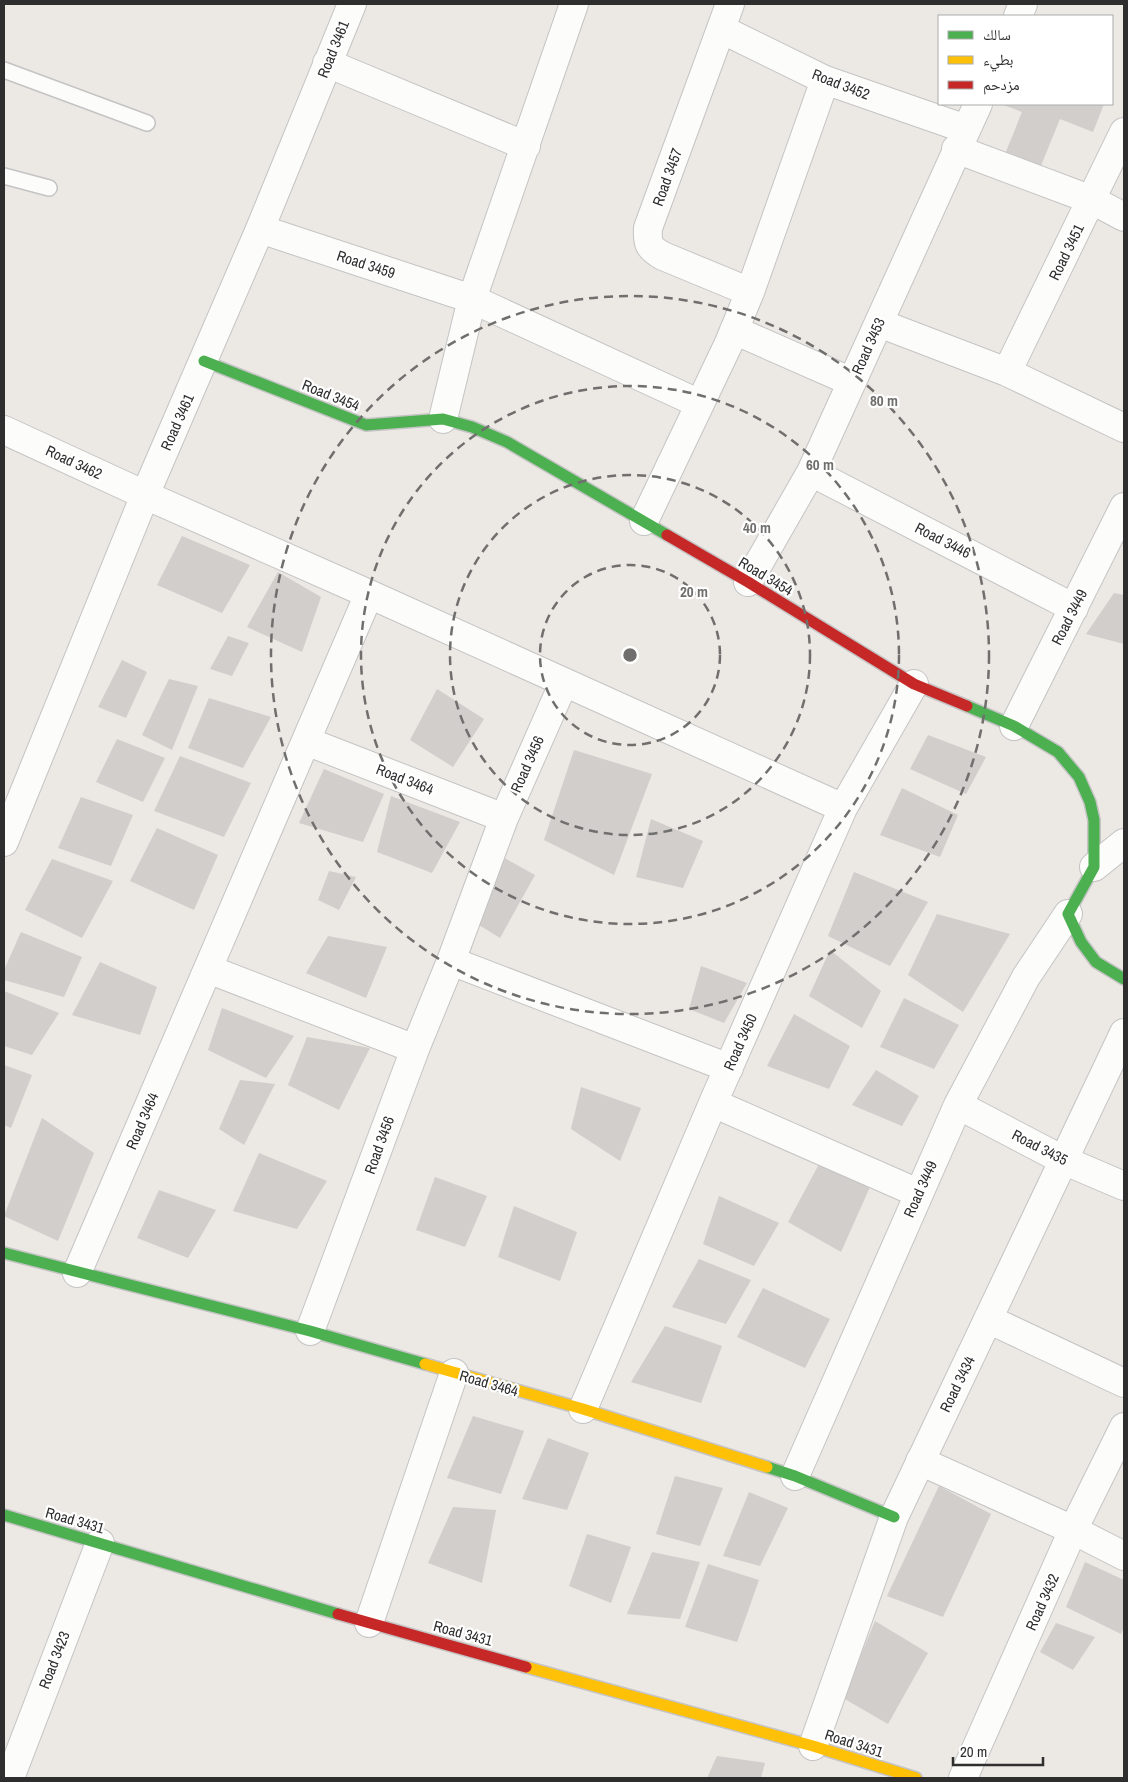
<svg xmlns="http://www.w3.org/2000/svg" width="1128" height="1782" font-family="'Archivo Narrow','Noto Naskh Arabic',sans-serif">
  <style>
    .building { fill: #d1cecb }
    .lines { fill: none; stroke-linecap: round; stroke-linejoin: round }
    .lane-casing { stroke: #c5c4c5; stroke-width: 18 }
    .street-casing { stroke: #c5c4c5; stroke-width: 30 }
    .fast-casing { stroke: #c5c4c5; stroke-width: 14 }
    .slow-casing { stroke: #c5c4c5; stroke-width: 14 }
    .jam-casing { stroke: #c5c4c5; stroke-width: 14 }
    .lane { stroke: #fcfcfb; stroke-width: 15 }
    .street { stroke: #fcfcfb; stroke-width: 28 }
    .fast { stroke: #4caf50; stroke-width: 11 }
    .slow { stroke: #ffc107; stroke-width: 11 }
    .jam { stroke: #c62828; stroke-width: 11 }
    .ring { fill: none; stroke: #706f6e; stroke-width: 2.5; stroke-dasharray: 9 6 }
    .labels { text-anchor: middle; dominant-baseline: central; stroke-width: 4.5; stroke-linejoin: round; paint-order: stroke }
    .street-label { font-size: 15px; fill: #2e2e2e; stroke: #fff }
    .centre { fill: #706f6e; stroke: #fff; stroke-width: 2.5 }
    .ring-label { font-size: 15px; text-anchor: middle; font-weight: bold; fill: #706f6e; stroke: #fff; stroke-width: 4.5; stroke-linejoin: round; paint-order: stroke }
  </style>
  <rect width="100%" height="100%" fill="#ece8e4"/>
  <path class="building" d="M1001,104H1104L1093,132L1060,119L1040,168L1005,154L1022,112Z
    M182,536L250,565L222,613L157,585Z
    M278,572L321,597L302,652L247,627Z
    M1114,593L1124,595V644L1086,634Z
    M228,636L249,643L232,676L210,669Z
    M122,660L147,672L126,718L98,707Z
    M169,679L198,686L172,750L142,735Z
    M437,689L484,719L453,767L410,740Z
    M209,698L271,717L243,768L188,748Z
    M928,735L986,757L966,794L910,769Z
    M117,739L165,758L143,802L96,782Z
    M574,750L652,774L614,875L544,840Z
    M180,756L251,783L224,837L154,811Z
    M324,769L384,794L363,842L299,823Z
    M902,788L958,815L940,857L880,835Z
    M391,796L460,822L432,873L377,852Z
    M81,797L133,815L111,866L58,848Z
    M651,819L703,841L683,888L636,877Z
    M157,828L218,855L194,910L130,881Z
    M499,855L535,875L500,938L474,922Z
    M52,859L113,881L82,938L25,910Z
    M329,871L356,877L339,910L318,900Z
    M854,872L928,902L890,966L828,936Z
    M937,914L1010,934L963,1012L908,975Z
    M21,932L82,957L64,997L4,980V970Z
    M328,936L387,947L366,998L306,973Z
    M830,950L881,991L862,1028L809,996Z
    M100,962L157,987L140,1035L72,1015Z
    M701,966L747,983L724,1023L689,1009Z
    M4,991L59,1013L32,1055L4,1046Z
    M904,998L959,1025L934,1069L880,1047Z
    M222,1008L294,1036L266,1078L208,1050Z
    M794,1014L850,1046L829,1089L767,1066Z
    M307,1037L370,1048L339,1110L288,1085Z
    M4,1065L32,1075L11,1128L4,1125Z
    M876,1070L919,1096L902,1126L852,1105Z
    M240,1080L275,1084L244,1145L219,1129Z
    M581,1087L641,1108L620,1161L571,1129Z
    M42,1118L94,1153L58,1241L4,1216Z
    M259,1153L327,1181L297,1229L233,1211Z
    M819,1164L870,1187L841,1252L788,1222Z
    M435,1177L487,1196L465,1247L416,1230Z
    M159,1190L216,1210L188,1258L137,1238Z
    M719,1196L779,1223L754,1266L703,1244Z
    M514,1206L577,1232L560,1281L498,1257Z
    M699,1259L751,1280L726,1324L672,1307Z
    M763,1288L830,1319L805,1368L737,1337Z
    M665,1326L722,1346L701,1403L631,1382Z
    M473,1416L524,1431L501,1494L447,1478Z
    M548,1438L589,1453L567,1510L522,1499Z
    M675,1476L723,1488L700,1546L656,1534Z
    M939,1486L991,1514L943,1617L887,1596Z
    M749,1492L788,1508L760,1566L723,1556Z
    M453,1507L496,1510L482,1583L428,1563Z
    M587,1534L631,1547L611,1603L569,1586Z
    M652,1552L700,1562L680,1619L627,1614Z
    M1085,1562L1124,1580V1627L1121,1634L1066,1607Z
    M708,1564L759,1580L737,1642L685,1627Z
    M875,1621L928,1653L888,1724L843,1698Z
    M1056,1623L1095,1637L1073,1670L1040,1652Z
    M717,1756L765,1763L761,1778H707Z"/>
  <g class="lines">
    <g class="lane-casing">
      <path id="lane" d="M4,70L147,123
        M4,176L49,188"/>
    </g>
    <g class="street-casing">
      <path id="street" d="M730,4L648,228C647,244 649,248 663,256L750,292
        M1018,16L1023,4
        M721,29L825,80L966,129
        M327,63L526,146
        M956,149L1092,200L1124,217
        M260,229L472,299L700,404
        M879,323L1007,372L1124,428
        M734,330L852,382
        M1007,372L1124,132
        M443,419L472,299L574,4
        M4,430L145,495L369,594L843,808
        M811,472L1074,608
        M644,521L728,345L750,292L825,80
        M748,582L811,472L978,104
        M1014,726L1124,507
        M306,741L504,818
        M4,842L145,495L260,229L352,4
        M1094,867L1124,843
        M451,961L729,1068
        M208,969L415,1049
        M713,1103L918,1193
        M958,1105L1063,1160L1124,1186
        M77,1273L369,594
        M988,1319L1124,1383
        M310,1331L415,1049L451,961L504,818L564,682
        M583,1409L713,1103L843,808L914,684
        M920,1461L1073,1530L1124,1556
        M795,1476L958,1105L1026,977L1068,914
        M369,1623L454,1373
        M813,1746L894,1517L1124,1033
        M10,1778L100,1543
        M963,1778L1073,1530L1124,1427"/>
    </g>
    <g class="fast-casing">
      <path id="fast" d="M204,361L366,425L443,419L472,427L507,442L667,535
        M967,706L1014,726L1058,752L1079,777L1090,802L1094,820V867L1068,914L1081,942L1096,962L1124,979
        M4,1253L310,1331L425,1364
        M767,1467L795,1476L894,1517
        M4,1515L338,1614"/>
    </g>
    <g class="slow-casing">
      <path id="slow" d="M425,1364L583,1409L767,1467
        M526,1667L813,1746L916,1778"/>
    </g>
    <g class="jam-casing">
      <path id="jam" d="M667,535L748,582L914,684L967,706
        M338,1614L526,1667"/>
    </g>
    <use href="#lane" class="lane"/>
    <use href="#street" class="street"/>
    <use href="#fast" class="fast"/>
    <use href="#slow" class="slow"/>
    <use href="#jam" class="jam"/>
  </g>
  <g class="ring">
    <circle cx="630" cy="655" r="90"/>
    <circle cx="630" cy="655" r="180"/>
    <circle cx="630" cy="655" r="269"/>
    <circle cx="630" cy="655" r="359"/>
  </g>
  <g class="labels">
    <g class="street-label">
      <text transform="translate(333 49) rotate(-68)">Road 3461</text>
      <text transform="translate(841 84) rotate(21)">Road 3452</text>
      <text transform="translate(667 177) rotate(-70)">Road 3457</text>
      <text transform="translate(1066 252) rotate(-64)">Road 3451</text>
      <text transform="translate(366 264) rotate(18)">Road 3459</text>
      <text transform="translate(868 346) rotate(-66)">Road 3453</text>
      <text transform="translate(331 395) rotate(22)">Road 3454</text>
      <text transform="translate(177 422) rotate(-66)">Road 3461</text>
      <text transform="translate(74 462) rotate(25)">Road 3462</text>
      <text transform="translate(943 540) rotate(27)">Road 3446</text>
      <text transform="translate(766 576) rotate(31)">Road 3454</text>
      <text transform="translate(1069 617) rotate(-63)">Road 3449</text>
      <text transform="translate(527 764) rotate(-66)">Road 3456</text>
      <text transform="translate(405 779) rotate(21)">Road 3464</text>
      <text transform="translate(740 1042) rotate(-66)">Road 3450</text>
      <text transform="translate(142 1121) rotate(-67)">Road 3464</text>
      <text transform="translate(379 1145) rotate(-70)">Road 3456</text>
      <text transform="translate(1040 1147) rotate(27)">Road 3435</text>
      <text transform="translate(920 1189) rotate(-66)">Road 3449</text>
      <text transform="translate(489 1383) rotate(16)">Road 3464</text>
      <text transform="translate(957 1384) rotate(-64)">Road 3434</text>
      <text transform="translate(75 1520) rotate(16)">Road 3431</text>
      <text transform="translate(1042 1602) rotate(-66)">Road 3432</text>
      <text transform="translate(463 1633) rotate(15)">Road 3431</text>
      <text transform="translate(54 1660) rotate(-69)">Road 3423</text>
      <text transform="translate(854 1743) rotate(18)">Road 3431</text>
    </g>
  </g>
  <circle cx="630" cy="655" r="8" class="centre"/>
  <g class="ring-label">
    <text x="884" y="406">80 m</text>
    <text x="820" y="470">60 m</text>
    <text x="757" y="533">40 m</text>
    <text x="694" y="597">20 m</text>
  </g>
  <rect width="1128" height="1782" fill="none" stroke="#2e2e2e" stroke-width="10"/>
  <rect x="938" y="15" width="175" height="90" fill="#ffffff" stroke="#ababab"/>
  <rect x="948" y="31" width="25" height="8" fill="#4caf50" stroke="#ababab"/>
  <text x="983" y="40" font-size="15" fill="#2e2e2e">سالك</text>
  <rect x="948" y="56" width="25" height="8" fill="#ffc107" stroke="#ababab"/>
  <text x="983" y="65" font-size="15" fill="#2e2e2e">بطيء</text>
  <rect x="948" y="81" width="25" height="8" fill="#c62828" stroke="#ababab"/>
  <text x="983" y="90" font-size="15" fill="#2e2e2e">مزدحم</text>
  <path d="M953 1757v8h90v-8" fill="none" stroke="#2e2e2e" stroke-width="2.5"/>
  <text x="960" y="1757" font-size="15" fill="#2e2e2e" stroke="#ffffff" stroke-width="4" paint-order="stroke">20 m</text>
</svg>
